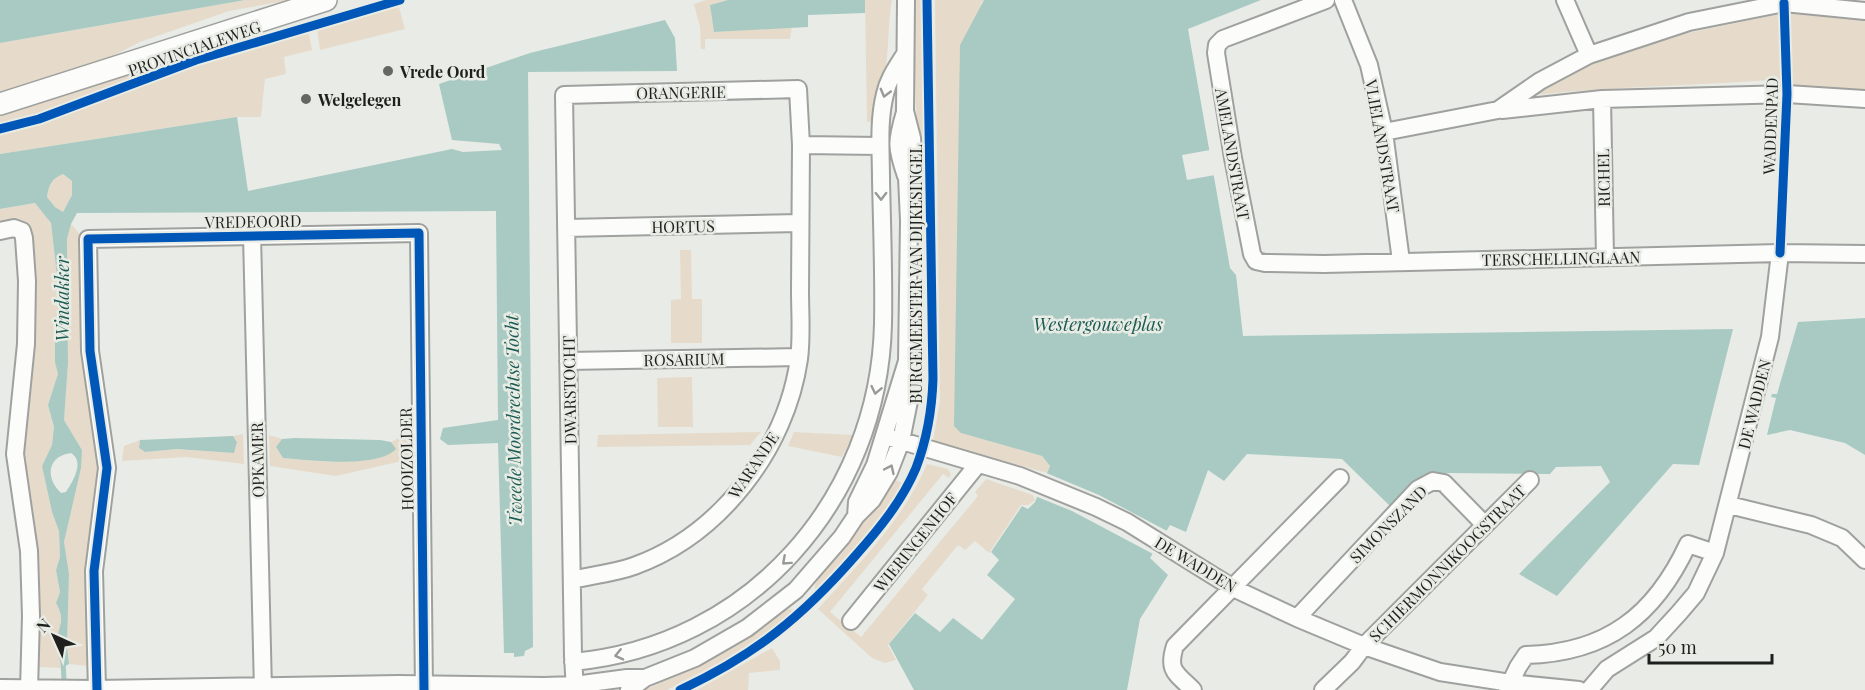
<svg xmlns="http://www.w3.org/2000/svg" width="1865" height="690" font-family="'Playfair Display',serif">
  <style>
    .green { fill: #e6dbca }
    .water { fill: #a8cac3; fill-rule: evenodd }
    .pier { fill: #e8ebe6 }
    .lines { fill: none; stroke-linecap: round; stroke-linejoin: round }
    .stream { stroke: #a8cac3; stroke-width: 5 }
    .minor-casing { stroke: #9fa19e; stroke-width: 20 }
    .major-casing { stroke: #9fa19e; stroke-width: 24 }
    .minor { stroke: #fcfcfb; stroke-width: 16 }
    .major { stroke: #fcfcfb; stroke-width: 21 }
    .cycleway-casing { stroke: #e8ece5; stroke-width: 13 }
    .cycleway { stroke: #0057b8; stroke-width: 9 }
    .oneway { stroke: #999997 }
    .poi-dot { fill: #656763; stroke: #e8ece5; stroke-width: 2 }
    .labels { text-anchor: middle; dominant-baseline: central; stroke-width: 5; stroke-linejoin: round; paint-order: stroke }
    .street-label { font-size: 16px; fill: #1f201d; stroke: #e8ece5 }
    .poi-label { font-size: 16px; font-weight: bold; fill: #1f201d; stroke: #e8ece5; text-anchor: start }
    .water-label { font-size: 18px; font-style: italic; fill: #1a5c53; stroke: #e8ece5 }
  </style>
  <rect width="100%" height="100%" fill="#e8ebe6"/>
  <path class="green" d="M245,0H290L229,11L140,42L107,59L0,95V43Z
    M706,0H728L710,5L714,32L792,27L790,39H705V49H701L700,27L694,4Z
    M865,0H892C888,22 889,44 886,66C883,85 877,103 875,122H867Z
    M916,0H922L924,125L923,133L917,135L914,58Z
    M935,0H984L981,3L961,433L1042,456L1050,466L1047,473L933,441L940,401Z
    M398,4L405,29L320,50L317,28Z
    M1790,11L1865,16V96L1791,87L1787,16Z
    M1779,14L1784,79C1701,86 1618,86 1535,95L1583,67L1664,38Z
    M308,30L312,50L284,57L286,74L265,79L261,117H237L0,154V134L41,122L128,88L196,65Z
    M138,71L141,75L75,101L0,126V114Z
    M63,174L72,181V195L63,212L55,207L47,197C49,185 51,179 63,174Z
    M35,203L51,223L60,303L55,325V362L59,374L48,405L54,427L52,445L42,466L52,512L59,531L60,557L56,570L60,592L56,603C67,623 57,625 57,644C57,652 60,660 62,668L39,667V593L19,452L29,231L0,224V209Z
    M71,224L85,240L103,471L90,666L69,664L67,646L69,574L64,543L82,450L64,420L68,363L67,239Z
    M680,250H691L692,299H702V343H671V300L681,299Z
    M692,377L693,427H658L657,378Z
    M761,432L750,445L597,447L598,435Z
    M794,432L853,435L842,457L788,446Z
    M409,433L411,459L336,476L270,466L269,435L282,439L276,447L283,458L334,462L375,459L395,449L391,442Z
    M243,434L244,464L186,457L122,461L124,446L140,440L139,448L145,452L177,449L234,453L237,442L233,436Z
    M927,464L948,469L951,474L949,478L943,474L830,612L861,637L978,496L975,492L986,479L1033,495L1035,500L1029,505H1021L989,553L975,541L965,550L958,545L922,589L928,595L888,645L896,660L885,663L872,658L818,609C859,563 902,522 927,464Z
    M893,479L904,484C878,523 848,559 815,593V585L819,577L843,548Z
    M787,609L797,610L764,637L728,659L667,690H645L716,656L745,639Z
    M772,648L780,661V670L749,673L748,690H697Z"/>
  <path class="water" d="M0,0H245L0,43Z
    M728,0H865V13L808,15V27L714,32L710,5Z
    M984,0H1261L1188,29L1230,268L1236,275L1243,336L1733,329L1699,465L1673,464L1557,596L1519,574L1610,482L1601,466L1556,467L1550,474L1449,473L1419,480L1391,507L1342,459L1247,454L1224,481L1208,470L1186,532L1170,525L1150,558L1168,575L1140,619L1127,690H914L889,644L915,613L940,632L953,618L982,640L1015,599L987,575L999,560L991,552L1022,506L1028,509L1035,502L1050,466L1042,456L961,433L954,426L960,45Z
    M665,20L675,38L677,71L528,72L533,647L525,651L524,656L514,657V653H504L498,443L448,445L440,439L443,428L498,420L496,211L77,213L71,224L67,239L68,363L64,420L82,450L81,468L64,542L69,574L67,646L69,664L62,668C60,660 57,652 57,644C57,625 67,623 56,603L60,592L56,570L60,557L59,531L52,512L42,466L52,445L54,427L48,405L58,374L55,362V325L60,303L51,223L35,203L0,209V154L237,117L248,191L452,149L463,152L502,150L499,144L452,140L439,84L530,53ZM63,174L72,181V195L63,212L55,207L47,197C49,185 51,179 63,174ZM71,453C85,462 73,481 66,492L61,493C45,478 47,456 71,453Z
    M1865,318V455L1845,443L1790,430L1767,435L1776,398L1771,397L1772,394H1777L1798,322Z
    M233,436L237,442L234,453L177,449L145,452L139,448L140,440Z
    M295,438L380,440L391,442L396,449C376,469 310,460 283,458L276,447L282,439Z"/>
  <path class="pier" d="M1210,150L1215,175L1187,180L1182,155Z
    M1044,472L1099,495L1169,532L1155,555L1072,511L1035,496Z"/>
  <g class="lines">
    <path class="stream" d="M63,661L64,680"/>
    <g class="minor-casing">
      <path id="minor" d="M1326,0L1223,39L1217,45L1216,53L1233,158L1252,254L1256,261L1265,263L1324,264L1780,253L1865,254
        M1343,0L1369,65L1384,132L1401,261
        M1565,0L1589,55
        M1602,99L1605,257
        M1502,110L1602,99L1787,94L1865,99
        M905,112C896,142 896,147 906,176
        M1384,132L1498,110L1540,81L1589,55L1689,22L1784,3L1865,11
        M566,228L800,223
        M0,231L14,228L22,231L24,238L27,281L26,344L15,454L29,551L31,616L29,690
        M252,235L263,690
        M568,361L799,357
        M885,436L1020,476L1096,507L1127,522L1233,588L1297,618L1364,646L1440,672L1510,683L1579,690
        M1729,505L1811,525L1842,538L1865,560
        M856,516L857,502L875,465L907,361L909,221L907,177L913,152L912,138L905,111L906,0
        M572,580C592,575 615,573 634,566C720,535 786,449 799,359C802,337 800,313 800,291C800,242 801,194 801,145
        M1297,618L1418,489L1433,481L1444,483L1485,525
        M851,621L978,464
        M573,662C749,646 879,500 883,324C884,276 882,228 881,179C881,151 878,122 885,94C888,79 897,67 905,54
        M0,688L97,689L398,684L544,686L575,685L627,678H645
        M97,690L94,571L107,468L90,351L88,239L419,233L424,690
        M575,690L573,656L564,95L798,89L801,145L880,146
        M629,690L645,678L695,658L747,628L796,590L842,537L856,516L872,500L889,472L901,441L913,381L907,361
        M1193,690C1176,673 1167,671 1175,646L1340,478
        M1323,690L1352,662L1364,646L1530,480
        M1507,690L1518,667L1526,655C1607,653 1655,615 1688,544L1715,553
        M1589,690L1607,669L1656,638L1679,613L1696,593L1715,553L1770,337L1780,253"/>
    </g>
    <g class="major-casing">
      <path id="major" d="M0,104L326,0"/>
    </g>
    <use href="#minor" class="minor"/>
    <use href="#major" class="major"/>
    <g class="cycleway-casing">
      <path id="cycleway" d="M0,129L39,119L196,60L400,0
        M1780,253L1787,94L1784,3
        M97,690L94,571L107,468L90,351L88,239L419,233L424,690
        M680,690C755,655 802,617 856,555C879,529 902,501 916,468C927,439 932,410 933,379L927,0"/>
    </g>
    <use href="#cycleway" class="cycleway"/>
  </g>
  <defs><path id="oneway-chevron" d="M-2-3.5L2.5 0L-2 3.5" fill="none" stroke-width="1.6" stroke-linecap="round" stroke-linejoin="round" transform="scale(1.5)"/></defs>
  <g class="oneway">
    <use href="#oneway-chevron" transform="translate(885 93) rotate(105)"/>
    <use href="#oneway-chevron" transform="translate(881 196) rotate(89)"/>
    <use href="#oneway-chevron" transform="translate(876 390) rotate(102)"/>
    <use href="#oneway-chevron" transform="translate(890 469) rotate(-65)"/>
    <use href="#oneway-chevron" transform="translate(786 561) rotate(138)"/>
    <use href="#oneway-chevron" transform="translate(619 655) rotate(167)"/>
  </g>
  <g class="poi-dot">
    <circle cx="388" cy="71" r="6"/>
    <circle cx="306" cy="99" r="6"/>
  </g>
  <g class="labels">
    <g class="street-label">
      <text transform="translate(194 48) rotate(-19)">PROVINCIALEWEG</text>
      <text transform="translate(681 92) rotate(-1)">ORANGERIE</text>
      <text transform="translate(1770 126) rotate(-88)">WADDENPAD</text>
      <text transform="translate(1383 146) rotate(80)">VLIELANDSTRAAT</text>
      <text transform="translate(1233 154) rotate(80)">AMELANDSTRAAT</text>
      <text transform="translate(1603 178) rotate(-91)">RICHEL</text>
      <text transform="translate(253 221) rotate(-1)">VREDEOORD</text>
      <text transform="translate(683 226) rotate(-1)">HORTUS</text>
      <text transform="translate(1561 258) rotate(-1)">TERSCHELLINGLAAN</text>
      <text transform="translate(915 274) rotate(-90)">BURGEMEESTER VAN DIJKESINGEL</text>
      <text transform="translate(684 359) rotate(-1)">ROSARIUM</text>
      <text transform="translate(569 390) rotate(-91)">DWARSTOCHT</text>
      <text transform="translate(1754 404) rotate(-76)">DE WADDEN</text>
      <text transform="translate(406 459) rotate(-91)">HOOIZOLDER</text>
      <text transform="translate(257 460) rotate(-91)">OPKAMER</text>
      <text transform="translate(753 465) rotate(-56)">WARANDE</text>
      <text transform="translate(1388 524) rotate(-45)">SIMONSZAND</text>
      <text transform="translate(915 542) rotate(-51)">WIERINGENHOF</text>
      <text transform="translate(1447 563) rotate(-45)">SCHIERMONNIKOOGSTRAAT</text>
      <text transform="translate(1196 564) rotate(31)">DE WADDEN</text>
    </g>
    <g class="poi-label">
      <text x="400" y="71">Vrede Oord</text>
      <text x="318" y="99">Welgelegen</text>
    </g>
    <g class="water-label">
      <text transform="translate(62 299) rotate(-90)">Windakker</text>
      <text x="1098" y="324">Westergouweplas</text>
      <text transform="translate(513 420) rotate(-91)">Tweede Moordrechtse Tocht</text>
    </g>
  </g>
  <g transform="translate(54 636) rotate(315)" stroke="#e8ece5" stroke-width="4.5" paint-order="stroke">
  <path d="M0-4.5L10 22L0 15L-10 22Z" fill="#1f201d"/>
  <text y="-9" font-size="16" font-weight="bold" text-anchor="middle" fill="#1f201d">N</text>
  </g>
  <path d="M1649 654v9h123v-9" fill="none" stroke="#1f201d" stroke-width="3"/>
  <text x="1658" y="654" font-size="18" fill="#1f201d" stroke="#e8ece5" stroke-width="4.5" paint-order="stroke">50 m</text>
</svg>
